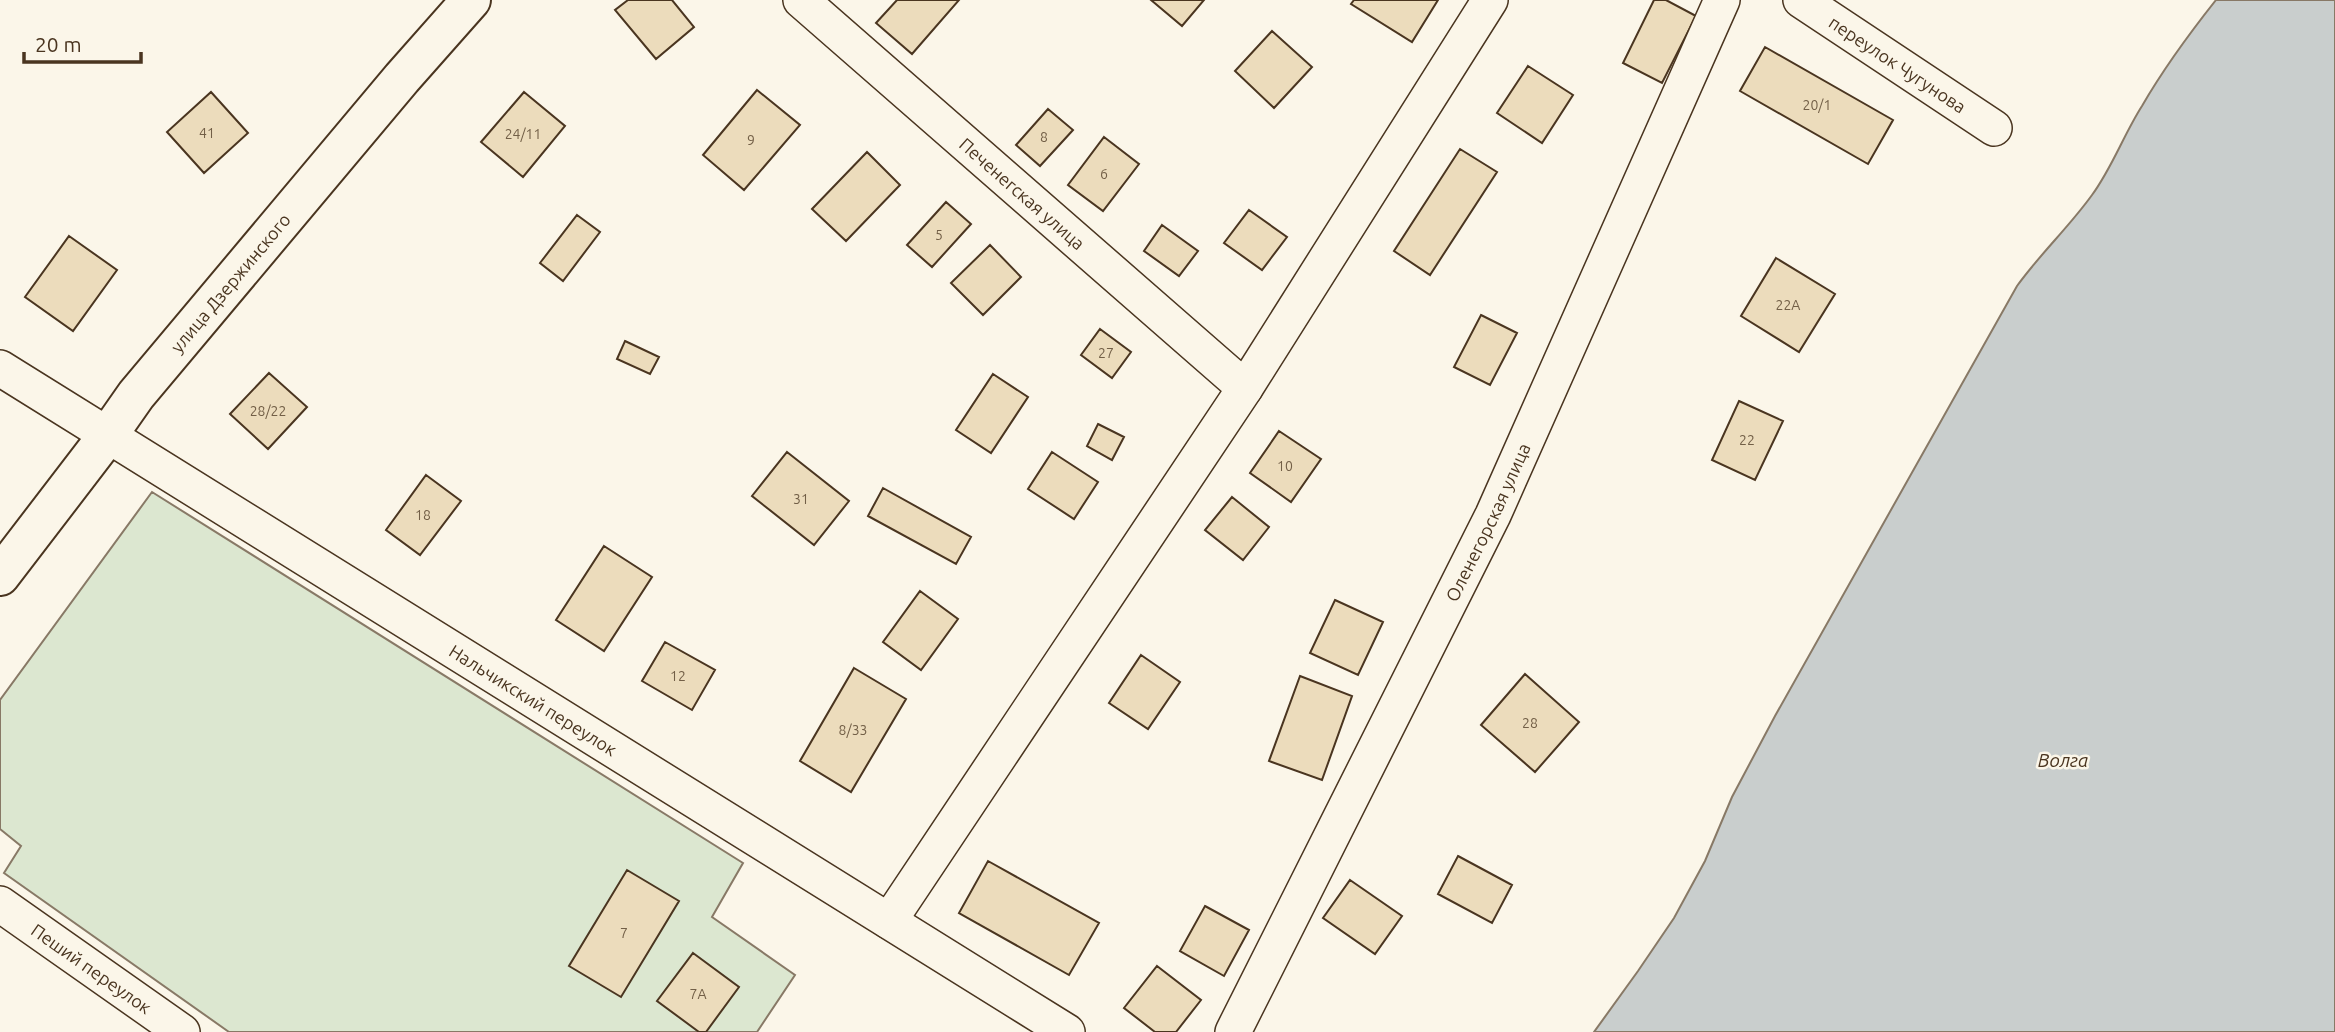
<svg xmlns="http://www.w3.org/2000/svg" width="2335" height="1032" font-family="Ubuntu,sans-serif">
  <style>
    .green { fill: #dce7d0; stroke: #887966; stroke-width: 2 }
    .water { fill: #c9cecd; stroke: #887966; stroke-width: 2 }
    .building { fill: #ecdcbc; stroke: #4a3520; stroke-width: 2 }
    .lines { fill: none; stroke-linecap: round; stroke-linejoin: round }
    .street-casing { stroke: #4a3520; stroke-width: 38 }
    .secondary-casing { stroke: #4a3520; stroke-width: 42 }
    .street { stroke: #fbf6e9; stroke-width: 35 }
    .secondary { stroke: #fbf6e9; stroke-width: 38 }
    .labels { text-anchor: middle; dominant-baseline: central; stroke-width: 5; stroke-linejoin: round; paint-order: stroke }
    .number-label { font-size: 14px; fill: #725f47 }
    .street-label { font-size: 18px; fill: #4a3520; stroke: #fbf6e9 }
    .water-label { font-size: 19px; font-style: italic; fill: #4a3520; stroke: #fbf6e9 }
  </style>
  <rect width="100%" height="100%" fill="#fbf6e9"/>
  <path class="green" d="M152,492L743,863L712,917L795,975L757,1032H229L4,873L21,846L0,829V700Z"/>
  <path class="water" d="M2216,0H2335V1032H1594L1638,971L1674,918L1705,861L1732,797L1775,716L2017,286C2040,254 2069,227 2092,195C2112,168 2124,134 2142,106C2164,68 2189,34 2216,0Z"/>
  <path class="building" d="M628,0H672L694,27L656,59L615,10Z
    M897,0H959L912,54L876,23Z
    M1151,0H1204L1182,26Z
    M1354,0H1438L1412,42L1351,4Z
    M1654,0H1666L1696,16L1662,83L1623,63Z
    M1272,31L1312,67L1274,108L1235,71Z
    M1765,47L1893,120L1868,164L1740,91Z
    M1528,66L1573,95L1542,143L1497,113Z
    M757,90L800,125L744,190L703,155Z
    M211,92L248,133L204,173L167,132Z
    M524,92L565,126L523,177L481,142Z
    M1048,109L1073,130L1040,166L1016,145Z
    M1104,137L1139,164L1103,211L1068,185Z
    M1460,149L1497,172L1430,275L1394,251Z
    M867,152L900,185L846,241L812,209Z
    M946,202L971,224L932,267L907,245Z
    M1249,210L1287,237L1262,270L1224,243Z
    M577,215L600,232L563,281L540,263Z
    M1162,225L1198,251L1179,276L1144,251Z
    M69,236L117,270L73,331L25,297Z
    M990,245L1021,277L983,315L951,283Z
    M1776,258L1835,294L1799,352L1741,316Z
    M1481,315L1517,333L1490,385L1454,367Z
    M1100,329L1131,352L1112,378L1081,355Z
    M625,341L659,357L650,374L617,359Z
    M269,373L307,407L268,449L230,414Z
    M993,374L1028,397L991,453L956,430Z
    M1739,401L1783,421L1755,480L1712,460Z
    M1098,424L1124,437L1112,460L1087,446Z
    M1279,431L1321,459L1291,502L1250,473Z
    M787,452L849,501L814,545L752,496Z
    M1052,452L1098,482L1074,519L1028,489Z
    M426,475L461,501L420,555L386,530Z
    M883,488L971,537L956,564L868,516Z
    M1232,497L1269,527L1243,560L1205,530Z
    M604,546L652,577L604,651L556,620Z
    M920,591L958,619L921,670L883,642Z
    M1335,600L1383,622L1358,675L1310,653Z
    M665,642L715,670L692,710L642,681Z
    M1141,655L1180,682L1148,729L1109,703Z
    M854,668L906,699L851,792L800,761Z
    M1525,674L1579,722L1535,772L1481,725Z
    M1300,676L1352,696L1322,780L1269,761Z
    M1458,856L1512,885L1492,923L1438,894Z
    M988,861L1099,923L1069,975L959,913Z
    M627,870L679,901L621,997L569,966Z
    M1350,880L1402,916L1375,954L1323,918Z
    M1205,906L1249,930L1224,976L1180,951Z
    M693,953L739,987L706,1032H699L657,1001Z
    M1157,966L1201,1000L1176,1032H1155L1124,1008Z"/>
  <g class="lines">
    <g class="street-casing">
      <g id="street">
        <path id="s1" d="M801,0L1245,388"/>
        <path id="s2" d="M1801,0L1994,128"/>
        <path id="s3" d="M0,368L1067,1032"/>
        <path id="s4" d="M0,904L182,1032"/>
        <path d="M889,921L1245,388L1490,0"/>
        <path id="s5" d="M1233,1032L1493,515L1722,0"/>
      </g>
    </g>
    <g class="secondary-casing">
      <g id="secondary">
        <path id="s6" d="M0,576L108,435L136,395L402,78L471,0"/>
      </g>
    </g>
    <use href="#street" class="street"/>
    <use href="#secondary" class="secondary"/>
  </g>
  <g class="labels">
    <g class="number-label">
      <text x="1817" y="105">20/1</text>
      <text x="207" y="133">41</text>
      <text x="523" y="134">24/11</text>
      <text x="1044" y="137">8</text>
      <text x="751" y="140">9</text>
      <text x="1104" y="174">6</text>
      <text x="939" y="235">5</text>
      <text x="1788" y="305">22А</text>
      <text x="1106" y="353">27</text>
      <text x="268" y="411">28/22</text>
      <text x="1747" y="440">22</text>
      <text x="1285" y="466">10</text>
      <text x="801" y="499">31</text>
      <text x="423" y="515">18</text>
      <text x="678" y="676">12</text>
      <text x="1530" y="723">28</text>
      <text x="853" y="730">8/33</text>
      <text x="624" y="933">7</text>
      <text x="698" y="994">7А</text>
    </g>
    <g class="street-label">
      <text stroke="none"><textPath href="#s2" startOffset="116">переулок Чугунова</textPath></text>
      <text stroke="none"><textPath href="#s1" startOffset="294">Печенегская улица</textPath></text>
      <text stroke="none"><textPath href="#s6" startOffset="373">улица Дзержинского</textPath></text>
      <text stroke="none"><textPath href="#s5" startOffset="570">Оленегорская улица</textPath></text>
      <text stroke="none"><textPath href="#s3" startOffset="628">Нальчикский переулок</textPath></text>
      <text stroke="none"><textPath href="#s4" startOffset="112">Пеший переулок</textPath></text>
    </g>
    <g class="water-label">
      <text x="2063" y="760">Волга</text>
    </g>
  </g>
  <path d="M24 52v10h117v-10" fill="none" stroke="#4a3520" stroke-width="3.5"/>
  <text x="35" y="52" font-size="21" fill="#4a3520" stroke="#fbf6e9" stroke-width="5" paint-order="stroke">20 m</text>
</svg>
